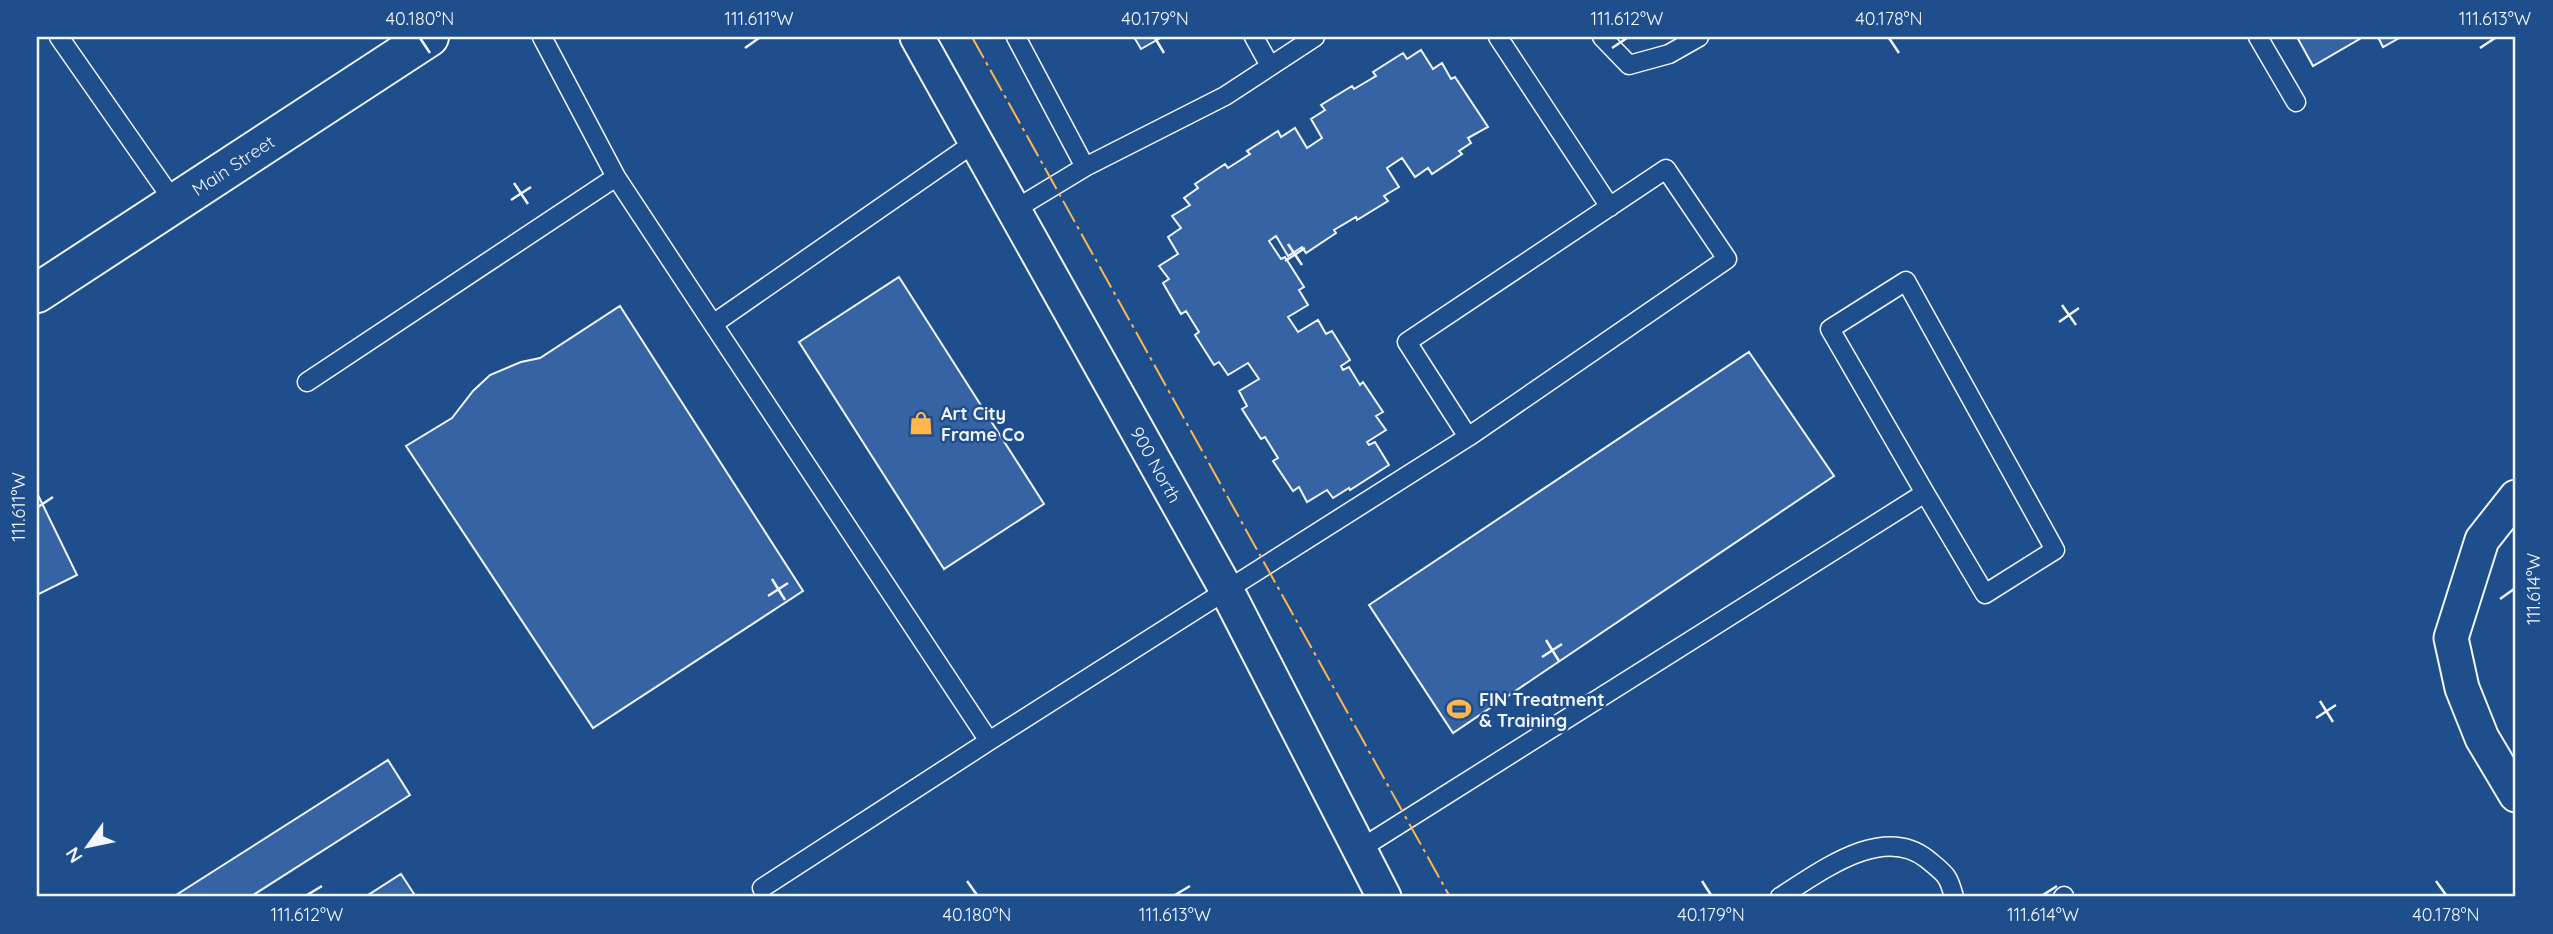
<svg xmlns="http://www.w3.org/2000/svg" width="2553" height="934" font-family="Quicksand,sans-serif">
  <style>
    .building { fill: #3563a3; stroke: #f2f6ff; stroke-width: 2 }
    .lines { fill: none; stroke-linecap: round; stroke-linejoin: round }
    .lane-casing { stroke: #f2f6ff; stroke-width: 21 }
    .street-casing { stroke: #f2f6ff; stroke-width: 37 }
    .primary-casing { stroke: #f2f6ff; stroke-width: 42 }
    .lane { stroke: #1f4e8c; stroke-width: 18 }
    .street { stroke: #1f4e8c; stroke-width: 33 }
    .primary { stroke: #1f4e8c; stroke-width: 38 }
    .power { stroke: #ffb74d; stroke-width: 2; stroke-dasharray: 24 5 3.5 5; stroke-linecap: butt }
    .ticks { fill: none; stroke: #f2f6ff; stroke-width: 2.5 }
    .labels { text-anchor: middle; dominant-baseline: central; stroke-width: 5; stroke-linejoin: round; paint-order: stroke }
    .street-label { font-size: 18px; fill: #f2f6ff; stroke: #1f4e8c }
    .poi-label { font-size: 18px; font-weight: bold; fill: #f2f6ff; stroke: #1f4e8c; text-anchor: start }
    .neatline { fill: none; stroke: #f2f6ff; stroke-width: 2.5 }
    .ticks-label { font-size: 18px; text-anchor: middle; fill: #f2f6ff }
  </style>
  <rect width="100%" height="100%" fill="#1f4e8c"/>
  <path class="building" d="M1134,37H1162L1141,49Z
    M2297,37H2363L2313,66Z
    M2378,37H2401L2383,47Z
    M1421,50L1433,69L1442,63L1451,79L1455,77L1488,127L1468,138L1471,143L1459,151L1462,154L1432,174L1428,168L1415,177L1402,158L1387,168L1399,187L1384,196L1388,201L1357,220L1356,217L1334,230L1336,233L1306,253L1302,247L1288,256L1276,236L1269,241L1281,259L1285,257L1304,287L1299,290L1308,305L1288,317L1298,332L1318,320L1326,334L1332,331L1350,360L1341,366L1343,370L1349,367L1360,385L1363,382L1383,412L1376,416L1386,430L1367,442L1369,445L1375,442L1389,465L1350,490L1349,488L1333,498L1327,490L1307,502L1299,487L1293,491L1273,461L1278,458L1265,437L1261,439L1242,409L1247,406L1239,391L1259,379L1248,363L1228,375L1219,362L1214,365L1195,335L1199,332L1186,311L1181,314L1163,283L1169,279L1159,266L1178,254L1168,237L1181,228L1172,216L1190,205L1184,198L1198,188L1195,184L1225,164L1228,168L1250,154L1247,151L1278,131L1281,137L1295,128L1307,148L1322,138L1311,119L1325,110L1321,105L1352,86L1354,89L1376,76L1373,72L1403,53L1407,59Z
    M899,277L1044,504L944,569L799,342Z
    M620,306L803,591L593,728L406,446L452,418L473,391L490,375L521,362L540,358Z
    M1749,352L1834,476L1453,733L1369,605Z
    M37,493L77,575L37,595Z
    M388,760L410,795L250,897H173Z
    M401,874L416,897H365Z"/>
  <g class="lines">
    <g class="lane-casing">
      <path id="lane" d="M59,37L175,203
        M542,37L616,177L713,324L977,141
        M1016,37L1085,167
        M1254,37L1270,66
        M1498,37L1610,207
        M1602,37L1629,65L1669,54L1699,37
        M2258,37L2296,102
        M1014,210L1085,167L1225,96L1315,37
        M713,324L989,741L1468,437L1727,259L1666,169L1407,342L1468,437
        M307,382L616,177
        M1360,849L1925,493L1830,329L1906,281L2055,550L1985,594L1925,493
        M762,888L989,741
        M1780,897C1819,873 1882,823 1927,859C1945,874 1948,874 1954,897
        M2063,897L2064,896"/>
    </g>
    <g class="street-casing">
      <g id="street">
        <path id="s1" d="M917,37L1226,589L1384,897"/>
        <path d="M2516,497L2482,540L2451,638L2462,688L2482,738L2516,795"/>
      </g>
    </g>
    <g class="primary-casing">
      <g id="primary">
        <path id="s2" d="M37,293L429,37"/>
      </g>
    </g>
    <use href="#lane" class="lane"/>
    <use href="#street" class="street"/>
    <use href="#primary" class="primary"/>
    <path class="power" d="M972,37L1450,897"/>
  </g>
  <path class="ticks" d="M420,38L430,53M1155,38L1164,53M1889,38L1899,53M745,48L759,38M1612,48L1627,38M2480,48L2495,38M514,183L528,204M511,200L531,187M1288,244L1302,265M1285,261L1305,248M2062,305L2076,325M2059,322L2079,308M38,507L53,497M772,579L785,600M768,596L788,583M2500,599L2514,589M1546,640L1559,661M1542,657L1562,644M2320,701L2333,722M2316,718L2336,705M967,881L977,895M1702,881L1711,895M2436,881L2446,895M307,895L322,886M1175,895L1190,886M2043,895L2057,886"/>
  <defs>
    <g id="shop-bare" transform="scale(1.89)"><path d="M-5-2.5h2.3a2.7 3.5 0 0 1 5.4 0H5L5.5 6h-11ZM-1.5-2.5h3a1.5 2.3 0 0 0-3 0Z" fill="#ffb74d" stroke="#1f4e8c" stroke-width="2.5" paint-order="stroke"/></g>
    <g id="stadium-bare" transform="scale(1.89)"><path d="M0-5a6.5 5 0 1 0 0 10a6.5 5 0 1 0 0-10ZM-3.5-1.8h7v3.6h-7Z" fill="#ffb74d" stroke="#1f4e8c" stroke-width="2.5" paint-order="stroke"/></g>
  </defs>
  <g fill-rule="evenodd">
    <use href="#shop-bare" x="921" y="423"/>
    <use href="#stadium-bare" x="1459" y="709"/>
  </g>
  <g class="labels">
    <g class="street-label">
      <text stroke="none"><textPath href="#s2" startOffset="234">Main Street</textPath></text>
      <text stroke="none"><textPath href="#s1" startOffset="490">900 North</textPath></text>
    </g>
    <g class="poi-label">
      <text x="941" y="413">Art City<tspan x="941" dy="21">Frame Co</tspan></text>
      <text x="1479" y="699">FIN Treatment<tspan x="1479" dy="21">&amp; Training</tspan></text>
    </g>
  </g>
  <rect width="2553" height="934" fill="none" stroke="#1f4e8c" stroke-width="77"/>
  <g transform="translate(88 846) rotate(237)" stroke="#1f4e8c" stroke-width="5" paint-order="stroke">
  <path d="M0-5L12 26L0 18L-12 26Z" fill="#f2f6ff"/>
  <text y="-10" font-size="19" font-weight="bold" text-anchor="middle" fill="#f2f6ff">N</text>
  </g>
  <rect x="38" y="38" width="2476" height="857" class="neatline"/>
  <g class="ticks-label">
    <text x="420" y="25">40.180°N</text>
    <text x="759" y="25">111.611°W</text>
    <text x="1155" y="25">40.179°N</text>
    <text x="1627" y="25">111.612°W</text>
    <text x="1889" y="25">40.178°N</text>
    <text x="2495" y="25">111.613°W</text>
    <text transform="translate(19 507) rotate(-90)" y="6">111.611°W</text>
    <text transform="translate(2534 589) rotate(-90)" y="6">111.614°W</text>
    <text x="307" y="921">111.612°W</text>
    <text x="977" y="921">40.180°N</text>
    <text x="1175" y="921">111.613°W</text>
    <text x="1711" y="921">40.179°N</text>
    <text x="2043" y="921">111.614°W</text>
    <text x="2446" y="921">40.178°N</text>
  </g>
</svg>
